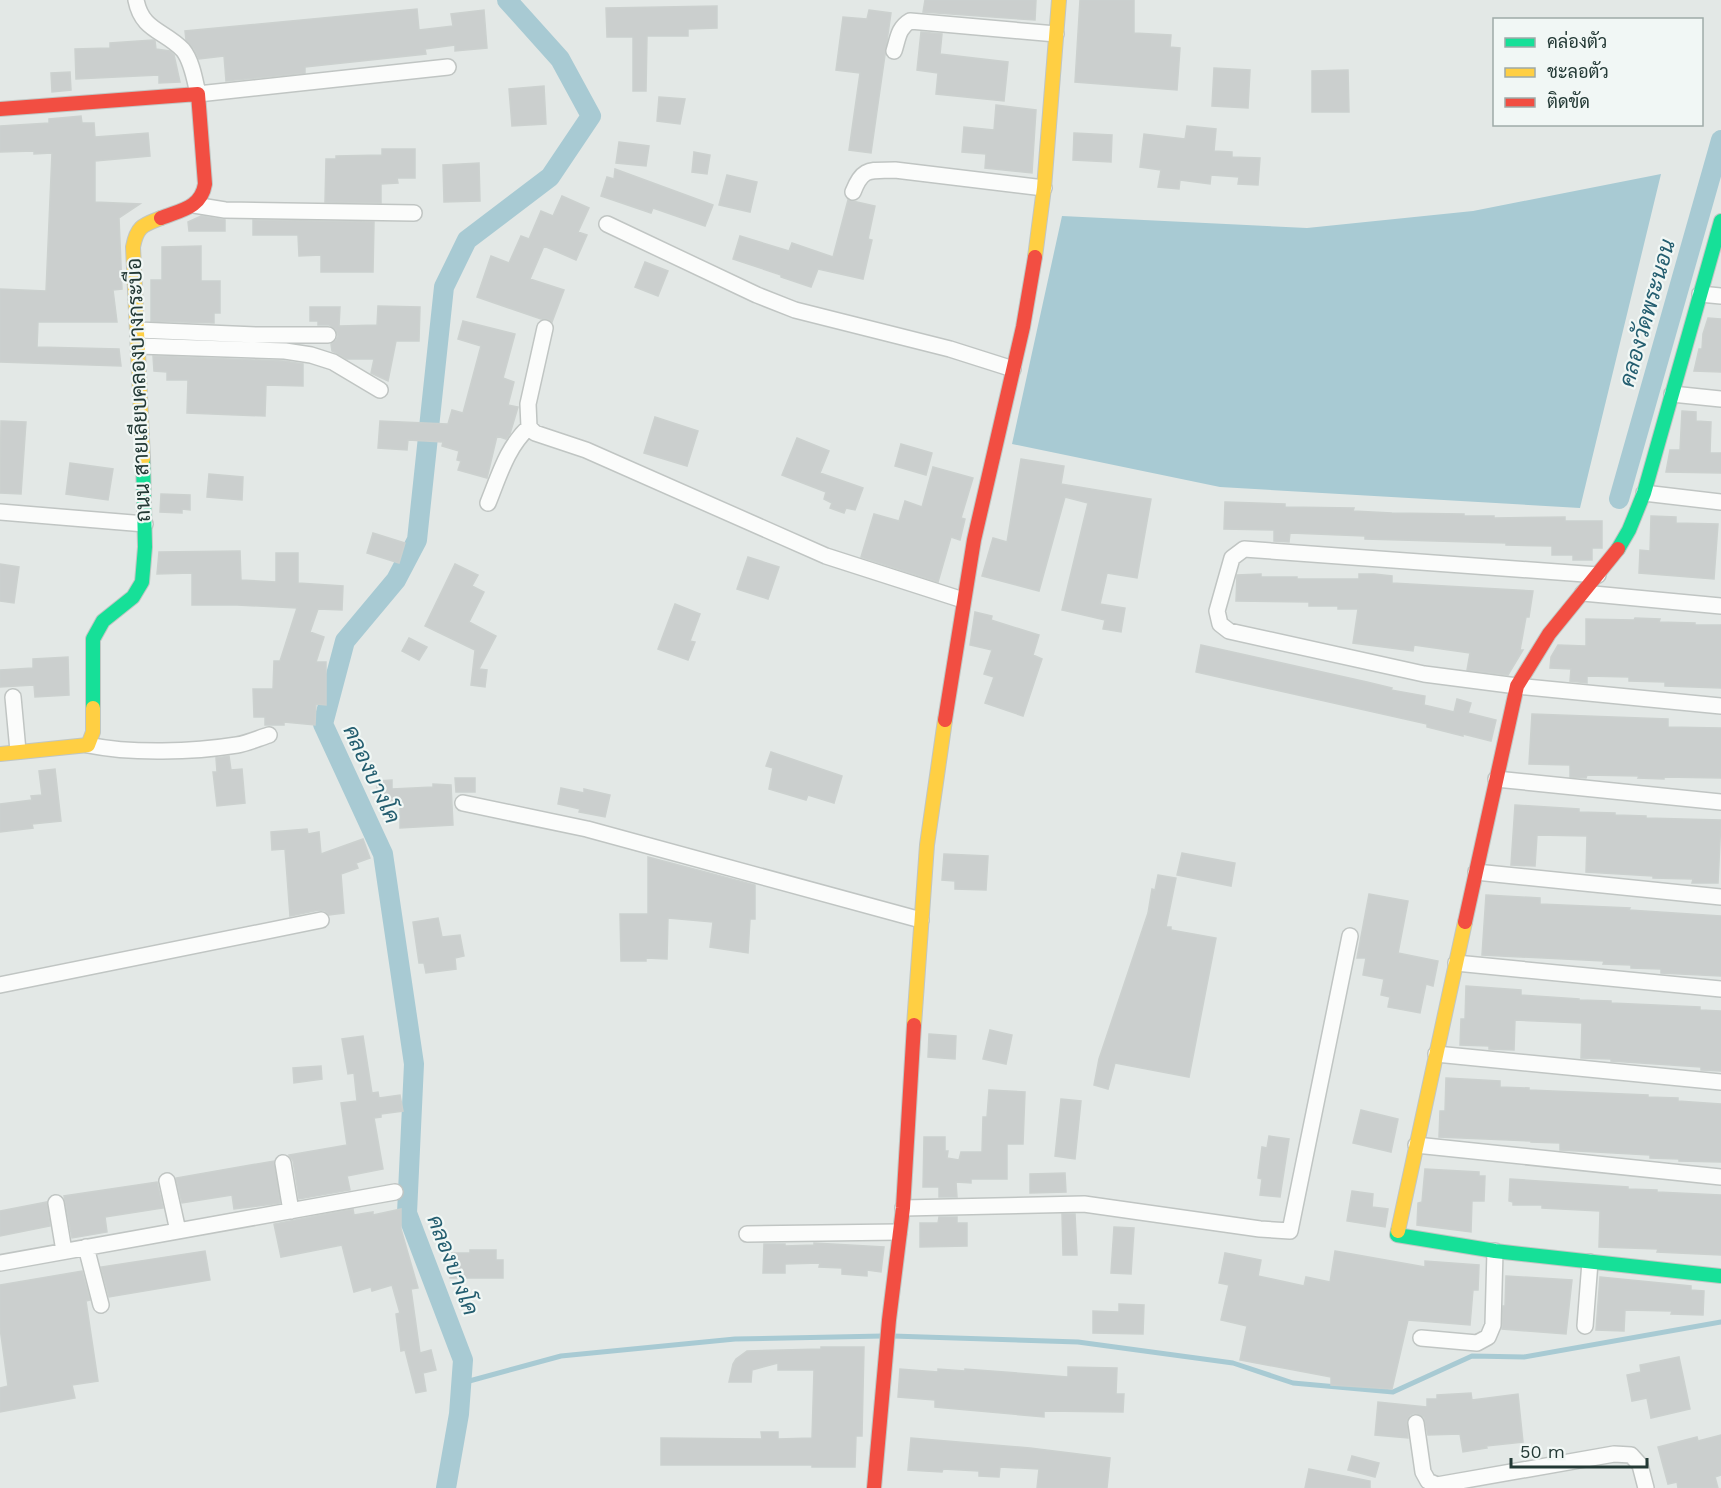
<svg xmlns="http://www.w3.org/2000/svg" width="1721" height="1488" font-family="'Work Sans',Sarabun,sans-serif">
  <style>
    .water { fill: #a8cad3 }
    .lines { fill: none; stroke-linecap: round; stroke-linejoin: round }
    .stream { stroke: #a8cad3; stroke-width: 5 }
    .canal { stroke: #a8cad3; stroke-width: 20 }
    .building { fill: #cbcfce; stroke: #ccd1cf; stroke-width: 1.5 }
    .street-casing { stroke: #c0c5c3; stroke-width: 18 }
    .fast-casing { stroke: #c0c6c3; stroke-width: 16 }
    .slow-casing { stroke: #c0c6c3; stroke-width: 16 }
    .jam-casing { stroke: #c0c6c3; stroke-width: 16 }
    .street { stroke: #fbfcfb; stroke-width: 15 }
    .fast { stroke: #16e098; stroke-width: 14 }
    .slow { stroke: #ffcf43; stroke-width: 14 }
    .jam { stroke: #f24e42; stroke-width: 14 }
    .labels { text-anchor: middle; dominant-baseline: central; stroke-width: 4.5; stroke-linejoin: round; paint-order: stroke }
    .street-label { font-size: 21px; fill: #233935; stroke: #f1f7f5 }
    .water-label { font-size: 22px; font-style: italic; fill: #235d6f; stroke: #f1f7f5 }
  </style>
  <rect width="100%" height="100%" fill="#e3e8e6"/>
  <path class="water" d="M1661,174L1580,508L1220,487L1012,444L1062,216L1307,228L1473,211Z"/>
  <g class="lines">
    <path class="stream" d="M892,1336L1078,1342L1233,1363L1293,1383L1393,1392L1472,1356L1524,1357L1721,1322
      M462,1383L561,1356L735,1339L883,1336"/>
    <path class="canal" d="M1619,499L1721,140
      M446,1488L459,1414L463,1360L407,1213L414,1064L383,854L323,724L345,641L396,580L417,540L444,287L467,240L550,177L591,116L560,59L507,0"/>
  </g>
  <path class="building" d="M925,0H1036L1035,20L923,12Z
    M1080,0H1134V33L1171,35L1170,47L1180,48L1177,90L1075,82Z
    M717,6V28L688,29V36H647L646,91H633V37H607L606,8Z
    M417,9L419,30L453,26L451,14L484,10L487,48L455,51V45L425,49L426,54L305,67V73L226,81L224,56L199,59L194,49L186,40L185,31Z
    M869,10L891,13L871,153L849,150L860,73L836,70L843,17L867,19Z
    M921,32L942,34L940,54L1008,62L1004,101L936,94L938,73L917,70Z
    M153,40L155,41L156,49L170,51L174,55L180,82L159,83V75L76,79L75,49L110,48V43Z
    M1214,68L1250,70L1248,108L1212,106Z
    M1348,70L1349,112H1312V71Z
    M70,72L71,90L52,92L51,73Z
    M544,86L546,124L512,126L509,89Z
    M659,97L685,99L680,124L657,121Z
    M996,105L1036,110L1032,173L985,168L986,154L962,152L964,127L994,130Z
    M81,116L82,123H94L95,137L148,133L150,156L95,161V202L140,204L119,218L122,289L113,290L117,322H38L37,347L119,349L121,366L0,362V289L46,291L52,153L34,154V151L0,152V126L49,123V119Z
    M1187,126L1216,129L1214,151L1232,152V157L1260,158L1258,185L1238,184L1239,177L1211,175L1210,184L1180,180L1179,189L1158,187L1161,170L1140,167L1144,134L1185,139Z
    M1074,133L1112,135L1111,162L1073,160Z
    M619,142L649,146L646,166L616,163Z
    M382,149H415V178H397L398,183L381,184V203L325,202L326,159H336V156L382,155Z
    M694,152L710,155L707,174L692,172Z
    M479,163L480,201L444,202L443,165Z
    M615,169L713,205L705,226L653,208L651,213L601,196L607,177L614,179Z
    M727,175L757,182L750,212L719,205Z
    M562,196L589,208L578,232L587,235L576,260L544,246L530,279L564,290L552,322L548,319H541L477,297L491,256L509,263L521,236L529,239L541,211L553,216Z
    M848,200L875,206L868,239L872,240L863,279L818,269L811,287L781,277V275L733,259L740,236L789,251L792,243L833,257Z
    M201,216L225,220V231H189L188,222Z
    M253,220L374,222L373,272H321V255L299,256L298,235H253Z
    M201,246V281H220V313H214V323L151,321V280H162V247Z
    M645,262L668,271L658,296L635,287Z
    M378,306L420,307L419,341H396L388,381L371,373L374,359H347L332,351L331,344L336,340L338,336L336,330L329,325H318V321H310V307H340L339,326L377,325Z
    M1708,318L1721,319V372L1694,371L1699,349H1702L1703,334Z
    M463,321L515,334L503,378L514,382L508,405L518,407L510,434L506,439L497,436L487,478L458,470L461,461L457,460L459,451L442,446L443,442L408,440L407,450L378,448L380,421L448,424L452,410L463,413L481,346L458,339Z
    M153,356L284,361L303,364V386L266,385L265,416L187,413L188,380H167V372L154,371Z
    M1682,411L1696,412V421L1711,422L1710,453H1721V473L1666,472L1670,450H1680Z
    M655,417L698,431L687,466L644,453Z
    M1,421L26,422L21,494L0,493Z
    M797,438L829,451L820,473L863,488L855,510L846,508L844,513L830,508L832,503L824,499L826,492L782,475Z
    M901,444L932,453L926,475L895,466Z
    M1021,459L1064,466L1061,484L1151,499L1137,578L1107,573L1100,604L1125,608L1121,632L1103,629L1105,620L1062,610L1088,503L1065,497L1039,591L982,576L993,538L1007,542Z
    M70,463L113,469L108,500L66,494Z
    M933,467L973,478L961,518L965,519L960,540L951,537L938,582L861,557L874,514L899,521L905,501L922,507Z
    M209,474L243,477L242,500L207,497Z
    M161,494L190,495V510L182,509V513L160,512Z
    M1225,502L1285,504V507L1354,508L1353,511L1392,513L1464,514V516H1494V518L1565,517V521H1602V548H1592V560H1573V555H1552V546L1506,545V543L1365,539V536L1290,533L1289,542L1274,541V530L1224,529Z
    M1651,516L1676,517V523L1718,524L1714,579L1639,573L1640,550L1650,551Z
    M373,533L405,543L399,563L367,553Z
    M240,551L241,580L276,582V553H298V583L343,586L342,610L318,609L310,632L324,637L316,662H326V705L316,704L315,725L284,722V725H265V717H254L253,689H273L274,661H280L297,608L237,605H192V573L157,574L159,552Z
    M748,557L779,567L768,599L737,589Z
    M0,564L19,567L14,603L0,601Z
    M455,564L478,575L472,586L484,592L469,622L496,636L479,669L487,670L485,687L471,685L475,650L425,626Z
    M1261,574V577H1297V579H1359V574H1374L1392,576V583L1533,591L1529,617H1526L1520,650H1523L1508,675L1467,670L1470,653L1414,645L1413,651L1353,643L1358,609H1338V606H1309V602L1236,601L1237,575Z
    M675,604L700,614L690,641L695,642L688,660L658,649Z
    M975,612L992,616L991,620L1039,635L1033,655L1042,659L1023,716L985,703L994,677L984,674L992,650L970,645Z
    M1635,618L1660,619L1659,622L1695,623V625H1721V688L1665,686V682L1629,681V677L1587,676V683L1570,681L1571,669L1550,668L1551,657L1558,645L1586,646V619L1634,620Z
    M409,638L427,647L419,660L402,651Z
    M1201,645L1367,682L1392,688L1391,690L1425,696L1424,705L1454,712L1457,699L1471,703L1468,713L1496,720L1491,741L1463,734V736L1427,727V724L1196,672Z
    M68,657L69,695L35,697L34,685L0,687V670L33,668V659Z
    M1532,714L1668,719V727L1721,728V778L1664,777V779L1638,778L1639,776L1587,775L1586,778L1570,777V765L1529,764Z
    M771,752L842,776L834,803L808,795L806,800L769,789L773,768L766,766Z
    M229,756L231,770L242,769L245,803L217,806L213,772H217L216,758Z
    M55,769L61,821L32,824L33,828L0,832V804L32,800L31,796L42,795L39,771Z
    M455,778H475V792H456Z
    M392,780V789L433,787V784L451,785L453,825L400,828V806H390V795L377,796V781Z
    M561,788L584,793V789L610,795L605,817L579,812L580,809L558,804Z
    M1515,805L1579,809V812L1615,813V815L1646,816V818L1721,820L1718,883H1692L1693,879L1653,878V876L1586,872L1587,836L1537,835L1535,866L1511,865Z
    M307,829L308,834L319,832L321,854L363,839L370,858L356,863L358,868L341,874L344,913L329,915L325,911L319,910L290,916L285,849L272,850L271,832Z
    M1182,853L1235,863L1231,886L1177,875Z
    M944,854L988,856L986,890L955,889V881L942,880Z
    M648,857L755,885V919H750L748,953L710,947L713,922L668,918L667,959L646,958V961H621L620,914H648Z
    M1158,875L1176,878L1166,927H1171V930L1216,938L1189,1077L1115,1063L1108,1089L1094,1085L1099,1059L1148,913L1152,889L1155,890Z
    M1369,894L1408,901L1398,953L1438,961L1433,986L1426,984L1420,1013L1388,1007L1390,997L1381,995L1384,979L1363,975L1366,958H1357Z
    M1486,895L1540,898V904L1630,908L1629,910L1721,916V976L1661,973V969L1631,968V965L1603,964L1604,961L1482,955Z
    M438,918L442,937L460,935L464,956L455,958L456,969L426,973L424,963H419L413,922Z
    M1466,986L1521,990V995L1579,999V1000L1611,1001V1003L1700,1007V1010L1721,1011V1071L1701,1070V1067L1611,1061V1059L1581,1058L1582,1023L1515,1020L1514,1050L1489,1049V1046L1460,1045L1461,1019H1465Z
    M990,1030L1012,1035L1006,1064L983,1059Z
    M929,1034L956,1036L955,1059L928,1057Z
    M363,1036L372,1093L378,1092L379,1098L400,1095L403,1111L381,1114V1117L374,1118L383,1169L347,1176L350,1190L299,1199L293,1161L289,1155L347,1145L341,1103L357,1101L354,1073L348,1074L342,1039Z
    M321,1066L322,1079L294,1083L293,1068Z
    M1446,1078L1500,1081V1087L1529,1088V1090L1648,1095V1097L1678,1098V1101L1721,1104V1162L1679,1161V1159L1650,1158V1155L1560,1150V1143L1531,1142V1141L1439,1137L1440,1111H1445Z
    M989,1090L1025,1092L1023,1144H1007V1179H971V1183L956,1182L957,1197H939V1187H923L924,1137H945V1151H948L947,1158L959,1160L961,1152H982L983,1117H987Z
    M1061,1099L1081,1101L1075,1159L1055,1156Z
    M1361,1110L1398,1119L1391,1152L1353,1143Z
    M1269,1136L1289,1139L1280,1197L1260,1195L1262,1179L1258,1178L1262,1147L1267,1148Z
    M274,1161L280,1203L234,1209L232,1195L182,1203L176,1178Z
    M1425,1169L1479,1172V1176H1485L1484,1201H1472L1471,1232L1417,1225L1418,1203L1422,1202Z
    M1065,1173L1066,1192L1030,1193V1174Z
    M1510,1179L1628,1187V1189L1657,1190V1192L1721,1195V1255L1657,1252L1658,1249L1599,1247L1600,1211L1542,1208V1205H1513V1202L1509,1201Z
    M157,1182L163,1208L105,1217L107,1232L72,1238L64,1196Z
    M1352,1191L1373,1194L1372,1207L1388,1209L1385,1227L1347,1221Z
    M47,1202L50,1226L0,1236V1211Z
    M353,1209L354,1215L373,1212V1215L401,1209V1229L418,1288L411,1289L420,1353L431,1350L436,1370L423,1373L426,1391L416,1393L405,1350L401,1351L396,1314L400,1313L392,1285L372,1291L371,1287L354,1292L342,1245L281,1257L274,1224Z
    M1062,1214H1075L1077,1255H1063Z
    M939,1217H957V1223H967V1246L920,1247V1223H938Z
    M1114,1227L1134,1228L1131,1274L1111,1273Z
    M814,1243L884,1247L881,1272L867,1270V1276L842,1274V1268L819,1267L820,1263L785,1264V1273H763L764,1244H785V1246L814,1245Z
    M470,1250H496V1260H503V1278H450V1253H470Z
    M205,1251L210,1280L109,1297L101,1267Z
    M1335,1251L1425,1267V1261L1479,1265L1478,1290H1473L1470,1325L1408,1320L1392,1389L1331,1385V1377L1240,1360L1247,1326L1221,1320L1229,1285L1219,1283L1225,1253L1261,1260L1258,1276L1304,1286L1306,1277L1330,1282Z
    M82,1271L90,1300L86,1301L98,1381L72,1385L75,1398L0,1412V1388L8,1386L0,1328V1285Z
    M1506,1276L1572,1280L1566,1334L1502,1329L1503,1306H1505Z
    M1600,1277L1691,1286V1290L1704,1291L1703,1315L1671,1314L1672,1311L1625,1310L1624,1331L1596,1330Z
    M1119,1304L1144,1305L1143,1334L1093,1333V1311L1119,1312Z
    M821,1347H864L862,1436H856L855,1467H812V1465H661V1438L762,1439L761,1432H778V1439L812,1438L814,1370H778V1363L752,1370L751,1382H729L733,1364L736,1359L747,1351L821,1349Z
    M1679,1357L1690,1409L1651,1418L1647,1398L1632,1401L1627,1375L1641,1372L1640,1365Z
    M1068,1367L1117,1368L1116,1394H1124L1123,1412L1044,1411V1417L935,1407V1400L898,1397L900,1369L938,1372V1369L965,1371V1369L1068,1377Z
    M1471,1393L1472,1400L1518,1394L1523,1442L1486,1446L1487,1448L1463,1452L1460,1434L1428,1435L1424,1417L1415,1413L1410,1415L1407,1420L1408,1438L1375,1435L1378,1402L1427,1407V1399H1437V1395Z
    M1721,1435V1475L1715,1477L1718,1488H1678L1677,1482L1668,1484L1658,1447L1697,1437L1698,1441Z
    M911,1438L1030,1448L1110,1458L1107,1488H1037L1039,1469L1000,1467L999,1477L979,1476V1471L943,1469L942,1472L908,1470Z
    M1352,1456L1379,1463L1375,1477L1348,1470Z
    M1309,1469L1370,1481V1488H1305Z"/>
  <g class="lines">
    <g class="street-casing">
      <path id="street" d="M136,0C142,31 164,30 183,50C192,61 195,81 198,94L448,67
        M894,51C898,39 898,28 910,21L1056,34
        M853,192C863,166 871,171 895,170L1044,188
        M194,205L225,210L414,213
        M607,224L757,295L795,310L950,349L1013,369
        M1700,294L1721,296
        M545,328L528,404L529,427L535,433L586,450L826,556L963,600
        M138,330L256,335H328
        M139,346L285,351L311,355L333,362L380,390
        M1672,394L1721,399
        M1644,493L1721,502
        M488,503C499,476 507,447 529,427
        M0,512L145,524
        M1598,575L1244,549L1232,558L1217,611L1220,624L1229,631L1424,674L1517,686L1721,706
        M1583,593L1721,606
        M13,697L18,751
        M88,745C132,754 193,752 237,745C248,743 259,738 269,735
        M1496,779L1721,802
        M463,803L587,829L921,920
        M1476,872L1721,897
        M1456,963L1721,989
        M0,985L321,920
        M1436,1054L1721,1082
        M1416,1145L1721,1177
        M283,1163L291,1211
        M167,1181L178,1231
        M56,1203L64,1251
        M903,1208L1084,1204L1260,1229L1290,1231L1350,936
        M747,1234L899,1232
        M86,1247L101,1305
        M0,1263L395,1192
        M1585,1326L1590,1262
        M1421,1338L1477,1343L1488,1337L1493,1325L1495,1251
        M1416,1423L1423,1472L1428,1481L1437,1485L1614,1454L1631,1455L1640,1465L1646,1488"/>
    </g>
    <g class="fast-casing">
      <path id="fast" d="M1618,549L1629,530L1644,493L1721,221
        M93,708V639L103,621L133,597L142,582L145,547L143,459
        M1398,1231L1397,1235L1495,1251L1721,1276"/>
    </g>
    <g class="slow-casing">
      <path id="slow" d="M1035,257L1044,188L1059,0
        M143,459L133,247C137,226 143,225 161,218
        M0,754L88,745L93,732V708
        M914,1025L927,845L945,720
        M1398,1231L1465,922"/>
    </g>
    <g class="jam-casing">
      <path id="jam" d="M0,109L198,94L205,184C201,208 181,210 161,218
        M945,720L974,540L1023,327L1035,257
        M1465,922L1517,686L1549,634L1618,549
        M874,1488L889,1320L903,1208L914,1025"/>
    </g>
    <use href="#street" class="street"/>
    <use href="#fast" class="fast"/>
    <use href="#slow" class="slow"/>
    <use href="#jam" class="jam"/>
  </g>
  <g class="labels">
    <g class="street-label">
      <text transform="translate(138 390) rotate(-92)">ถนน สายเลียบคลองบางกระบือ</text>
    </g>
    <g class="water-label">
      <text transform="translate(1647 313) rotate(-74)">คลองวัดพระนอน</text>
      <text transform="translate(372 774) rotate(65)">คลองบางโค</text>
      <text transform="translate(453 1265) rotate(69)">คลองบางโค</text>
    </g>
  </g>
  <rect x="1493" y="18" width="210" height="108" fill="#f1f7f5" stroke="#9faba8" stroke-width="1.5"/>
  <rect x="1505" y="38" width="30" height="9" fill="#16e098" stroke="#9faba8" stroke-width="1.5"/>
  <text x="1547" y="48" font-size="18" fill="#233935">คล่องตัว</text>
  <rect x="1505" y="68" width="30" height="9" fill="#ffcf43" stroke="#9faba8" stroke-width="1.5"/>
  <text x="1547" y="78" font-size="18" fill="#233935">ชะลอตัว</text>
  <rect x="1505" y="98" width="30" height="9" fill="#f24e42" stroke="#9faba8" stroke-width="1.5"/>
  <text x="1547" y="108" font-size="18" fill="#233935">ติดขัด</text>
  <path d="M1511 1458v9h136v-9" fill="none" stroke="#233935" stroke-width="3"/>
  <text x="1520" y="1458" font-size="18" fill="#233935" stroke="#f1f7f5" stroke-width="4.5" paint-order="stroke">50 m</text>
</svg>
